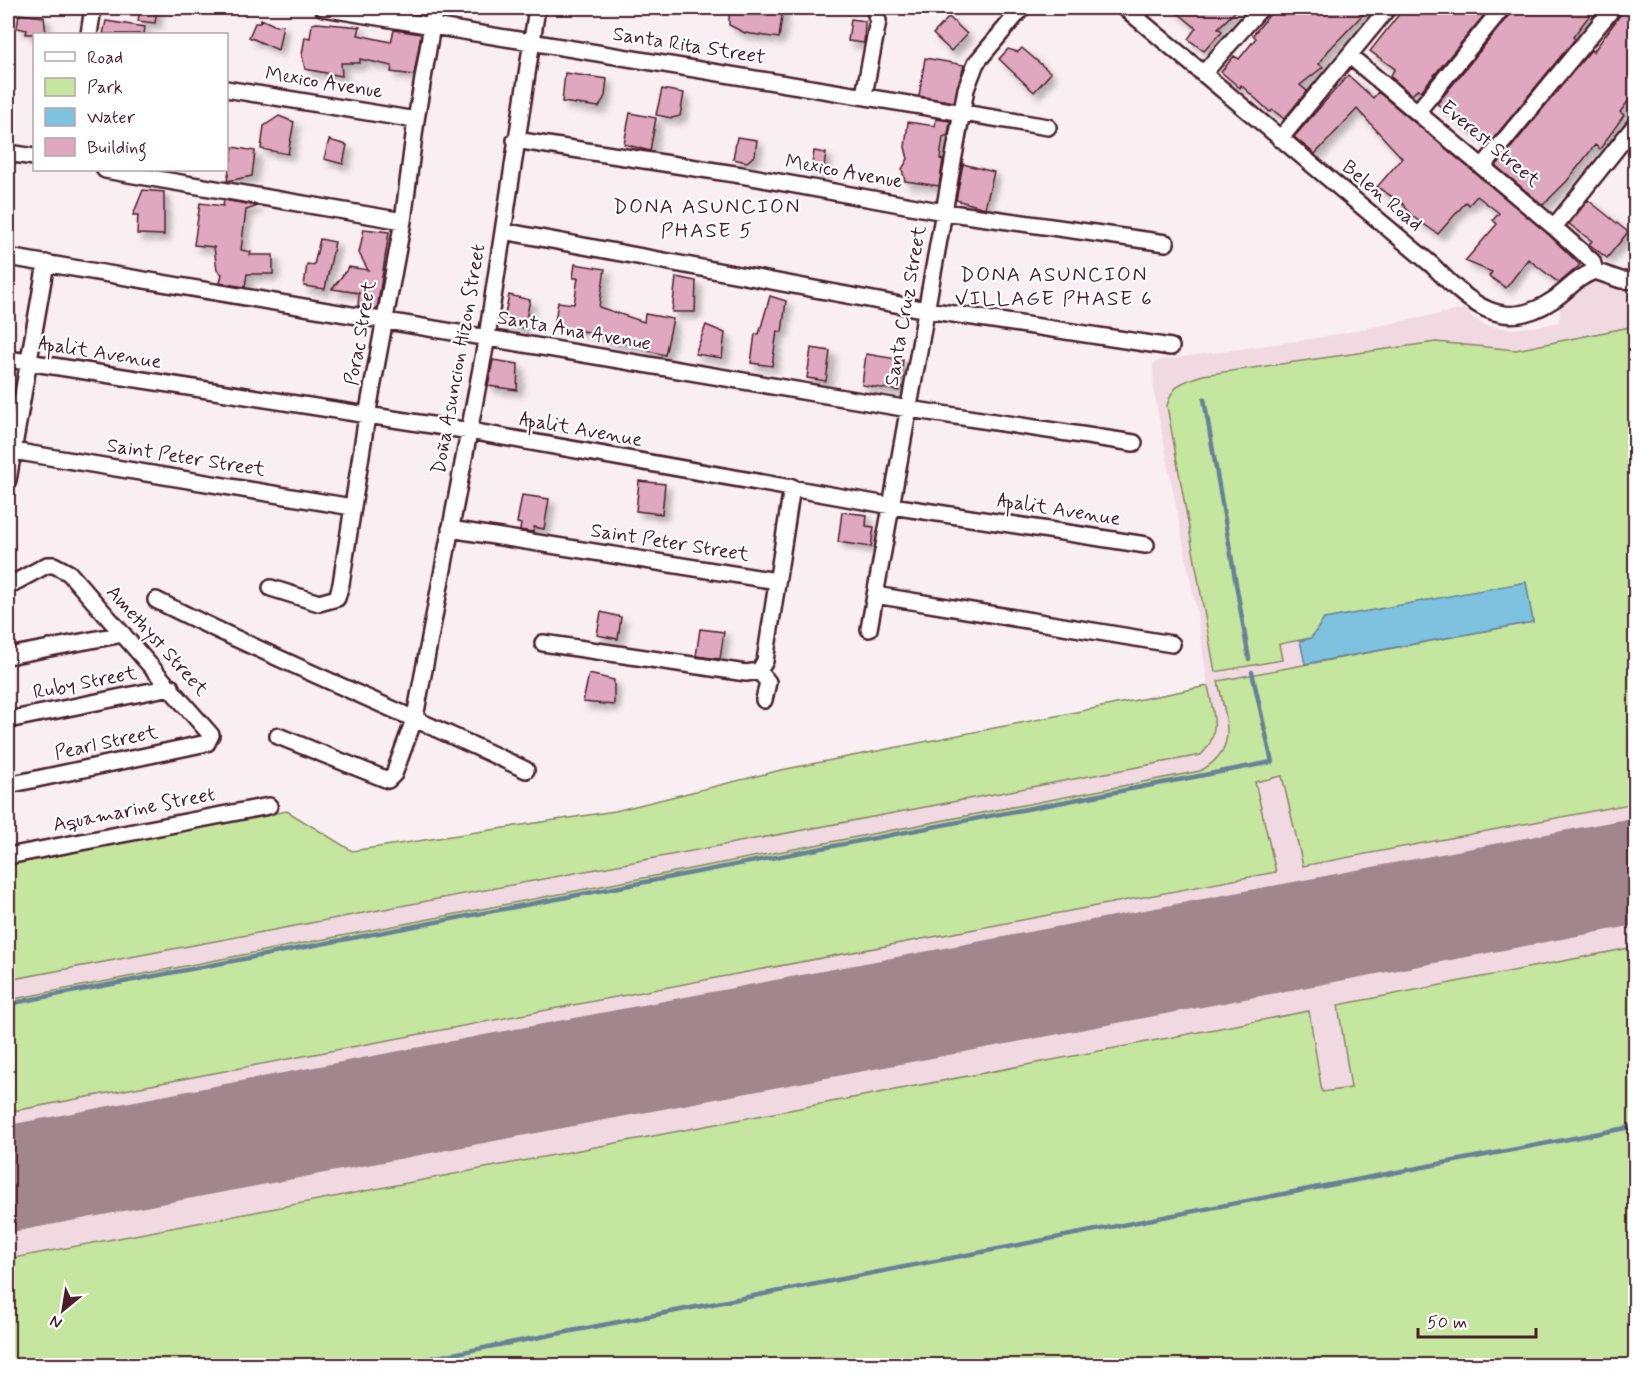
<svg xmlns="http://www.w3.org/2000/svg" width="1643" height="1373" font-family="Mynerve,sans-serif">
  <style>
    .built { fill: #f1d9e2 }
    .green { fill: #c5e69f; stroke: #888265; stroke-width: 1.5 }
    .water { fill: #7ec2df; stroke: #698197; stroke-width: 1.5 }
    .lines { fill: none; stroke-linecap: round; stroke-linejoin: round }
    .stream { stroke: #698197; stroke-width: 4.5 }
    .runway { stroke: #a2868e; stroke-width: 106 }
    .building { fill: #dfa8be; stroke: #4a1f2b; stroke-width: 1.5; filter: url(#shadow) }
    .street-casing { stroke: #4a1f2b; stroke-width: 20 }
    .street { stroke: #fff; stroke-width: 15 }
    .labels { text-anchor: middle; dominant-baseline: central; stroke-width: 4.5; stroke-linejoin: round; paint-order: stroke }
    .street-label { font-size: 20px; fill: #4a1f2b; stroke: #fff }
    .neighbourhood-label { font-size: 21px; letter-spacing: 1.5px; fill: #4a1f2b; stroke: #fff }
  </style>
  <defs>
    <filter id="shadow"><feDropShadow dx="5.5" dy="5.5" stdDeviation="3" flood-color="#0004"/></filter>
  </defs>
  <rect width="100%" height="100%" fill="#f9eef2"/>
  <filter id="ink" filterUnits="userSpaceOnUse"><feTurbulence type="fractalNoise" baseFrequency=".0167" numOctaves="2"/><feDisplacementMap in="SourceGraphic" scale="12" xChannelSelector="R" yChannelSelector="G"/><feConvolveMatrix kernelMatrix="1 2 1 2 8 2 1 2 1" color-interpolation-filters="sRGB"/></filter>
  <g filter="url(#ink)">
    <path class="built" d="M1599,278L1627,292L1635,291V1365L8,1366V865L287,811L352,851L615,811L781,770L1208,686L1197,614L1154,392L1153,364L1160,360L1312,339L1465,309L1473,318L1486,326L1513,329L1541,326L1559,322L1560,304L1583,279Z"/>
    <path class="green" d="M1635,326V803L1303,866L1282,776L1255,782L1276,872L8,1112V1000L1200,771C1241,749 1225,718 1218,681L1533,622L1525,582L1311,638L1279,644L1282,660L1215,672L1167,406C1172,385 1183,381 1203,375L1436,342L1516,350Z
      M1208,686C1213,711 1222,735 1201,755L8,980V865L287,811L352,851L615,811L781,770Z
      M1635,947V1365H8V1259L1309,1011L1322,1092L1351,1088L1338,1005Z"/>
    <path class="water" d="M1526,582L1533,622L1305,664L1300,641L1311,638L1324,619Z"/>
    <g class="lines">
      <path class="stream" d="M1204,399L1249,659
        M8,1004L1272,762L1252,672
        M390,1366L1636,1126"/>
      <path class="runway" d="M8,1179L1636,871"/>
    </g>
    <path class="building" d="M140,8H157L155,23L138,21Z
      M399,8H422L420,14L398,10Z
      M754,8H783L779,38L745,33L729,25V9Z
      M1172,8H1239L1218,28L1222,31L1204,51L1188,39L1196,28Z
      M1275,8H1369L1328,51L1319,64L1323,67L1300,85L1307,91L1284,119L1273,110L1270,112L1241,85L1240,88L1221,72L1234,56L1239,59L1256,38L1253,35Z
      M1404,8H1490L1421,91L1418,89L1412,95L1390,76L1395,69L1370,51Z
      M1511,8H1601L1592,18L1589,16L1573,37L1575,39L1488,145L1437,104L1510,14Z
      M1622,8H1635V92L1620,112L1624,115L1600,149L1595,145L1567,181L1543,205L1496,166L1591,50L1593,52L1621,14Z
      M19,14L44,17L46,34H26L27,30L17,28Z
      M949,17L967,34L951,51L933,34Z
      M261,19L276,26L283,25L278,50L249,37L255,23H260Z
      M851,19L865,21L864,43L848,41Z
      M106,21L145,27L144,34H103Z
      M317,23L360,27L358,35L391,42L394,30L421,34L414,75L391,72L392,66L360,59V63H341L342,76L305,69L302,55L305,37L310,38L312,24Z
      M1022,48L1051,73L1034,92L999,59L1008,49L1018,52Z
      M925,58L964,65L954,102L919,96Z
      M565,73L607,79L605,96L599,107L562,102Z
      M1348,75L1373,98L1378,92L1548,234L1580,265L1559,283L1528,259L1506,288L1489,276L1492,272L1465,261L1497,224L1493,220L1499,213L1477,196L1469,205L1466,202L1438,234L1412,216L1402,203L1377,187L1402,158L1357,109L1315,154L1294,137Z
      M662,89L684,93L680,116L672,118L656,115Z
      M630,113L656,118L650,151L624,144Z
      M279,116L294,122L288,154L261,149L264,126Z
      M936,119L950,121L948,135L943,137L940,159L943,160L939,186L905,181L902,169L908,159L905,147L908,122L935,126Z
      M737,137L757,140L755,155L747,162L733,159Z
      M329,140L347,145L343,164L324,159Z
      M233,147L255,151L252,176L227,181Z
      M814,151L826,153L823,174L811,172Z
      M963,164L994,172L985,208L956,200Z
      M143,190L164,192V235L137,234L138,215H133Z
      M224,200L258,206L246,210L241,250L251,252L250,255H273V274H247L245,287L220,283L222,274L217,270L214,247L194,245L200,203L223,206Z
      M1588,200L1628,232L1607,258L1589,244L1592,241L1569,224Z
      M364,229L389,232L377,309L358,306L359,293L332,289L349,267L368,270L359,253Z
      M320,239L335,242L325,289L304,286L307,264L314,265Z
      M575,264L605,269L599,307L644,322L645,314L673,319L665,355L641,349V346L611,342L595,333L554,327L558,302L574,304L578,278H573Z
      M676,277L696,281L695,312H672Z
      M509,295L530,300L524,328L503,323Z
      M770,296L786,301L782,332L777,331L772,366L751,363L755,334H759Z
      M706,325L725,333L722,358L695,354Z
      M811,348L830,351L826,381L807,378Z
      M866,354L903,360L899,391L862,385Z
      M493,360L518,364L517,390L488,386Z
      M639,481L665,484L662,514L636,511Z
      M522,495L549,499L544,529L534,527L533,532L520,530L521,524L517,523Z
      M842,512L867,515L866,526L874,527L871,547L838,542Z
      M601,612L621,617L618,639L597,635Z
      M700,629L724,632L720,659L696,656Z
      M589,674L614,680V705L583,702Z"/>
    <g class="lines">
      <g class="street-casing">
        <path id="street" d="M323,8L1048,127
          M1125,8L1432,265C1468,301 1501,335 1553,300C1568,290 1577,277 1595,271L1621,280L1636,281
          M89,34L93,8
          M1350,56L1554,227L1592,261L1595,271
          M1203,74L1261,8
          M226,89L416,120
          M864,95L878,21L874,8
          M1418,111L1502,8
          M1280,139L1388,8
          M515,140L741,175L944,212L1166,243
          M8,153L34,157
          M1484,165L1613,8
          M105,170L403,221
          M1554,227L1636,124
          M503,231L927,310L1171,347
          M8,257L909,409L1134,443
          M8,359L470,431L892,506L1146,545
          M13,451L352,507
          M8,480L46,263
          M450,529L777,581
          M8,586L47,565H54L69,573L211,735L207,743L8,785
          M271,588L319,603L337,598L341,584L367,416L403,221L416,120L435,8
          M875,595L1172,644
          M156,600C277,661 404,712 526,770
          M869,629L966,89L976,63L1022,8
          M543,643L746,673L759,671L765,661L792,487
          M8,656L123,634
          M759,671L768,682L764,700
          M8,720L171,687
          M278,736L388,780L394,774L415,717L487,337L537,8
          M8,856L269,806"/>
      </g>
      <use href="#street" class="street"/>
    </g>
  </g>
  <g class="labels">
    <g class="street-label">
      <text transform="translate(689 46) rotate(9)">Santa Rita Street</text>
      <text transform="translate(324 83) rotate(9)">Mexico Avenue</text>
      <text transform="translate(1490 144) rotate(40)">Everest Street</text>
      <text transform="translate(844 172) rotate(10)">Mexico Avenue</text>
      <text transform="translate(1382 196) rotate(40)">Belen Road</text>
      <text transform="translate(906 306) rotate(-80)">Santa Cruz Street</text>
      <text transform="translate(574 331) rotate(10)">Santa Ana Avenue</text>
      <text transform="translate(361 333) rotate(-80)">Porac Street</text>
      <text transform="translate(100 353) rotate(9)">Apalit Avenue</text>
      <text transform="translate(459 359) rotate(-80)">Doña Asuncion Hizon Street</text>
      <text transform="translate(581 430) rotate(10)">Apalit Avenue</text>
      <text transform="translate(186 458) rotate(9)">Saint Peter Street</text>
      <text transform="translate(1059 510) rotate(9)">Apalit Avenue</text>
      <text transform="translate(670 543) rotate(9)">Saint Peter Street</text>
      <text transform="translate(157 641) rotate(48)">Amethyst Street</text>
      <text transform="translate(85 683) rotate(-11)">Ruby Street</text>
      <text transform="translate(106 743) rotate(-12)">Pearl Street</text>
      <text transform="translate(134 810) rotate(-11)">Aquamarine Street</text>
    </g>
    <g class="neighbourhood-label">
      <text x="707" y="207">DONA ASUNCION<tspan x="707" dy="24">PHASE 5</tspan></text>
      <text x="1054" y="275">DONA ASUNCION<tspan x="1054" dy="24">VILLAGE PHASE 6</tspan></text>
    </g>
  </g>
  <rect width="1643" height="1373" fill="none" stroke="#fff" stroke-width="30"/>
  <rect x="15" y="15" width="1613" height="1343" fill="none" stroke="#4a1f2b" stroke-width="2" filter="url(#ink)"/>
  <rect x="33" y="33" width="195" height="138" fill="#ffffff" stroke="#b7a5aa" stroke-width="1.5"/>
  <rect x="45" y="52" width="30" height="9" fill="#ffffff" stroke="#b7a5aa" stroke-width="1.5"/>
  <text x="87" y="63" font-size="18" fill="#4a1f2b">Road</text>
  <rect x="45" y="78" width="30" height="18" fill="#c5e69f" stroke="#b7a5aa" stroke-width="1.5"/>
  <text x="87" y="93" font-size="18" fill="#4a1f2b">Park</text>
  <rect x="45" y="108" width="30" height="18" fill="#7ec2df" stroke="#b7a5aa" stroke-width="1.5"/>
  <text x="87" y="123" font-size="18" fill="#4a1f2b">Water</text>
  <rect x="45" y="138" width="30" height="18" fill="#dfa8be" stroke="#b7a5aa" stroke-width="1.5"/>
  <text x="87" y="153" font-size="18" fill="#4a1f2b">Building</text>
  <g transform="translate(63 1310) rotate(210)" stroke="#ffffff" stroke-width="4.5" paint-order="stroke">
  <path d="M0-4.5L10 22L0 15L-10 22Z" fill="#4a1f2b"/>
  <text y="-9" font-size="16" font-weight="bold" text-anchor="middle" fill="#4a1f2b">N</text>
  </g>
  <path d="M1418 1328v9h118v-9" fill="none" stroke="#4a1f2b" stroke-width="3"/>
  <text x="1427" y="1328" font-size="18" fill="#4a1f2b" stroke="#ffffff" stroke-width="4.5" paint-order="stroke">50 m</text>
</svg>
